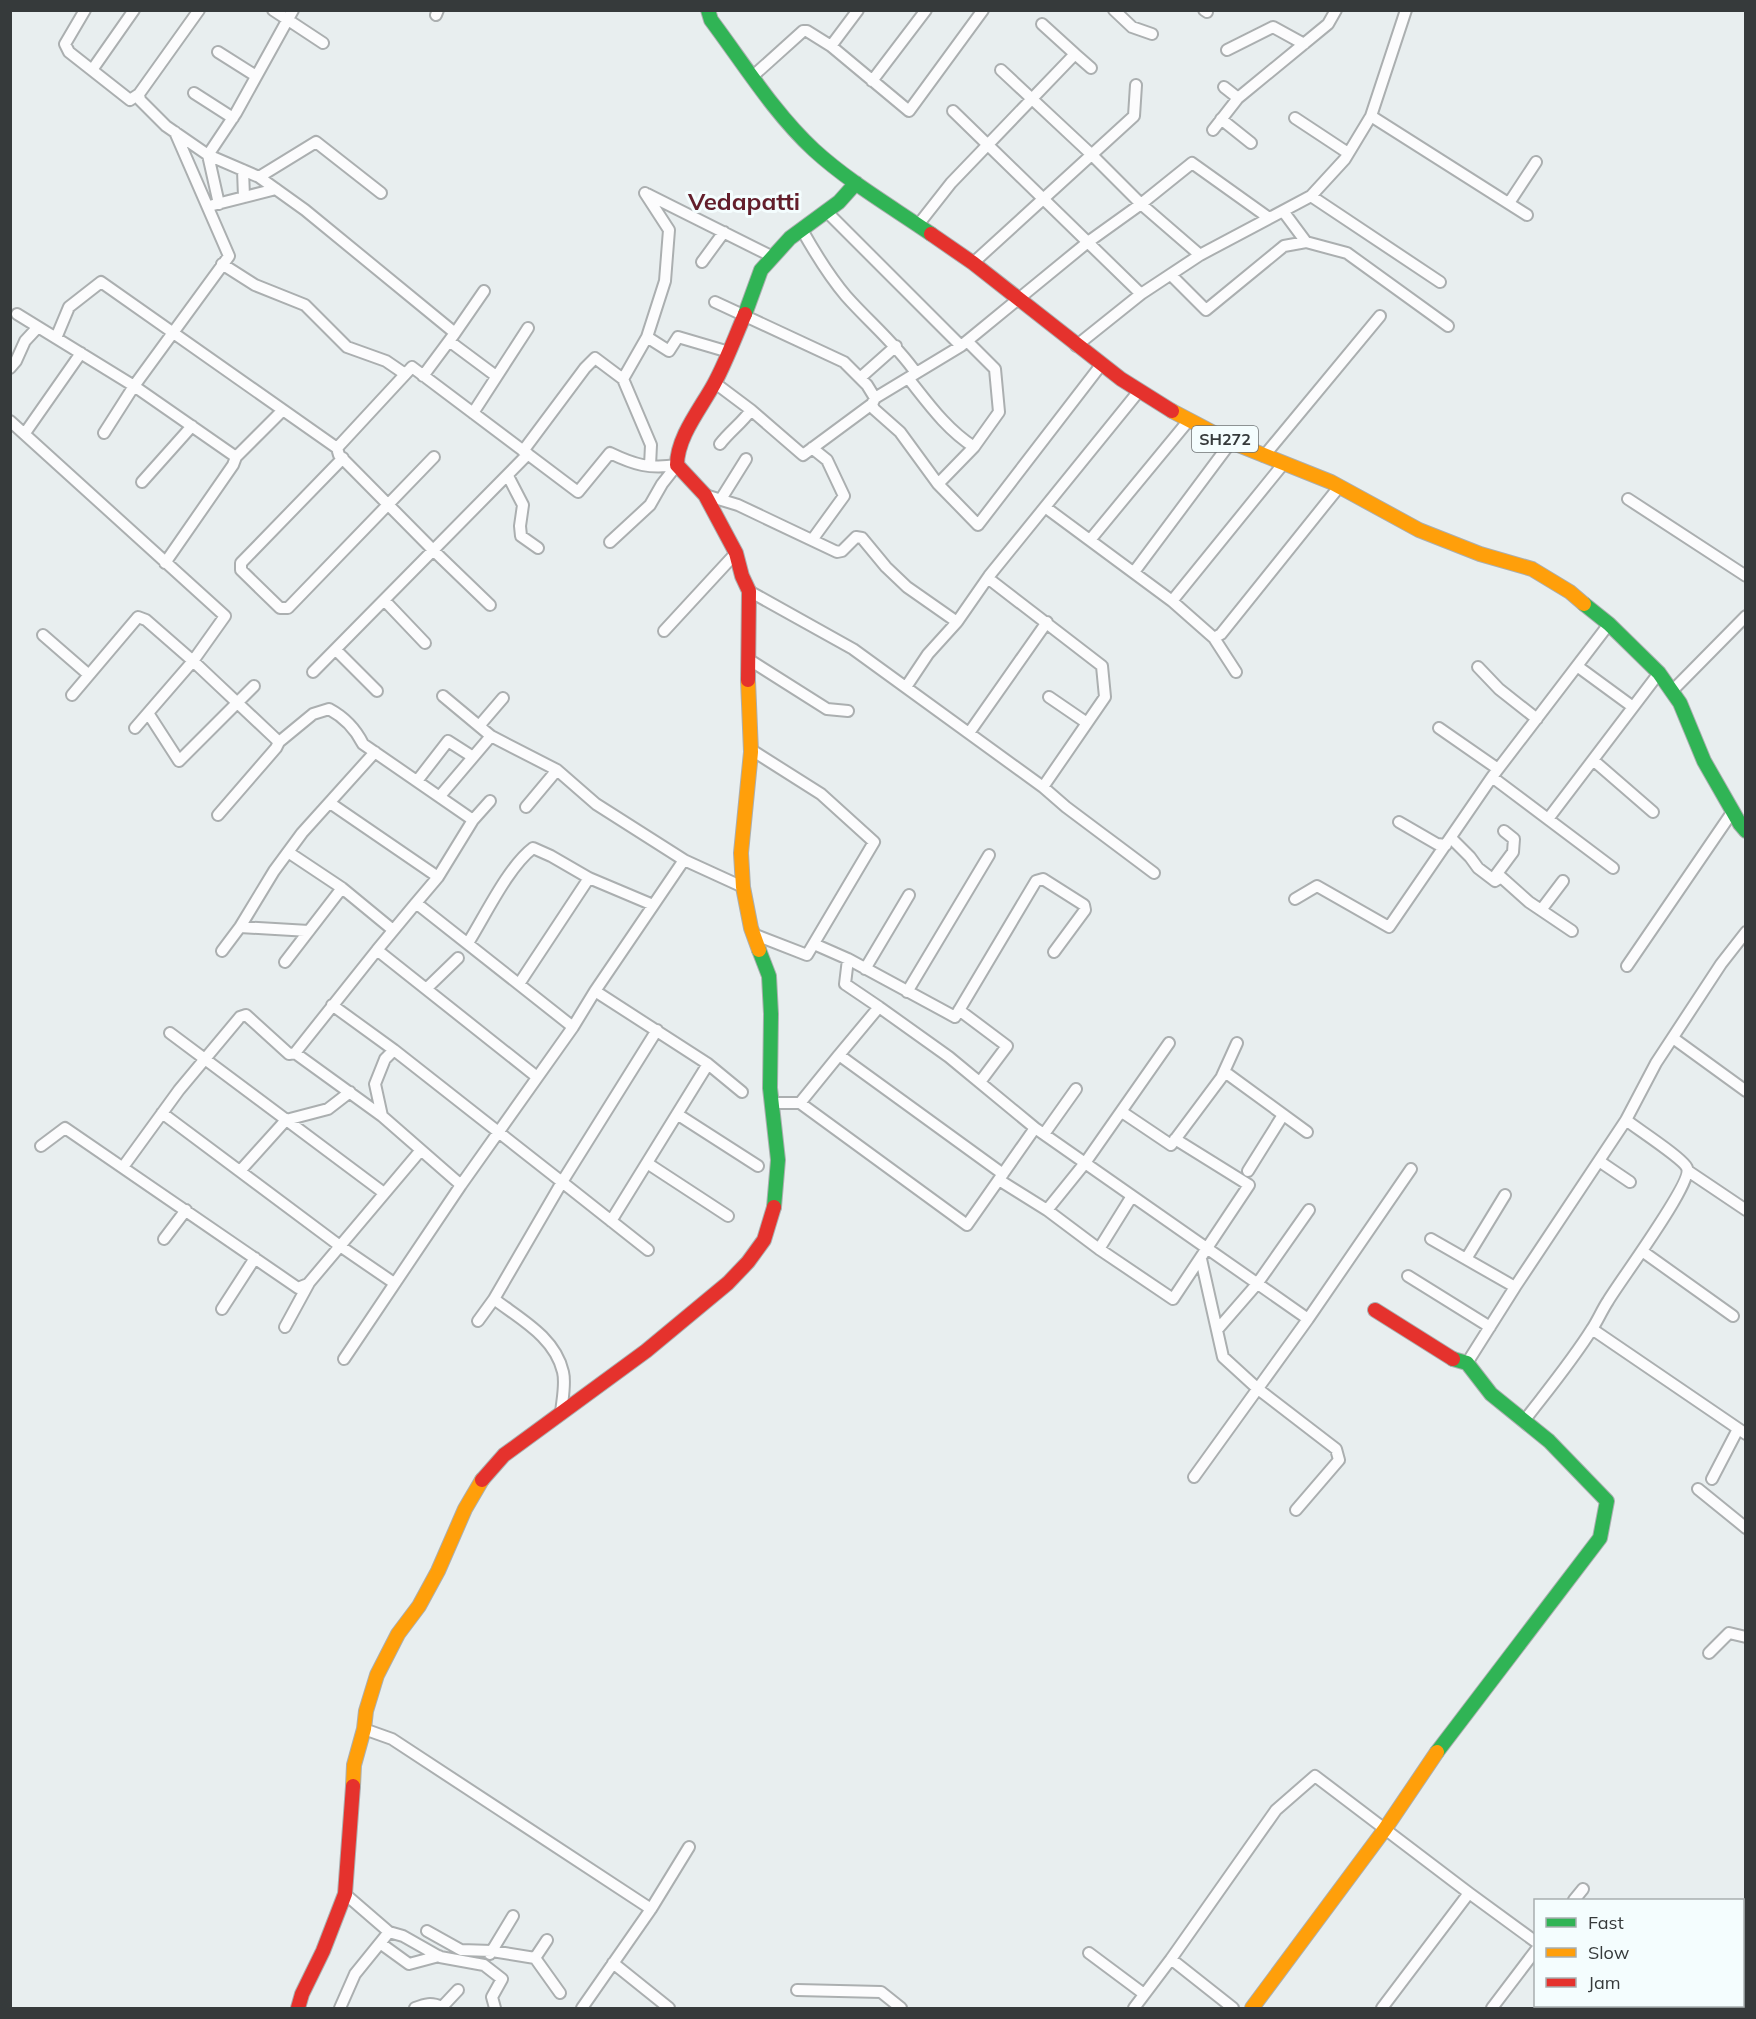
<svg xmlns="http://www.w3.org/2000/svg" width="1756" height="2019" font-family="Mulish,sans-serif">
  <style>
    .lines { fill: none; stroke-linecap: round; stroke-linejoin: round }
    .street-casing { stroke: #abafb0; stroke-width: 14 }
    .fast-casing { stroke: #abafb0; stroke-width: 16 }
    .slow-casing { stroke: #abafb0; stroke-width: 16 }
    .jam-casing { stroke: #abafb0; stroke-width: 16 }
    .street { stroke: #fcfcfd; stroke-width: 10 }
    .fast { stroke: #30b455; stroke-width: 14 }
    .slow { stroke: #ff9f0a; stroke-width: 14 }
    .jam { stroke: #e5322d; stroke-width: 14 }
    .labels { text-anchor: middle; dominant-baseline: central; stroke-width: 6; stroke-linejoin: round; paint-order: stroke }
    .shield { fill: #f4fdfe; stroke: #6f7476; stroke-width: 1.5 }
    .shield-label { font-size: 16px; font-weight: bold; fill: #363a3b }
    .district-label { font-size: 24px; font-weight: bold; fill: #631e2b; stroke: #f4fdfe }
  </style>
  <rect width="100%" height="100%" fill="#e8eeef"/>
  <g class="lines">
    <g class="street-casing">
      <path id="street" d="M85,10L65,44L69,52L130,100L139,94L199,10
        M273,10L323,43
        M1114,10L1132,27L1152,34
        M1204,10L1207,12
        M436,15L438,10
        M831,46L858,10
        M1227,50L1273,27L1304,44
        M218,52L256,76
        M1075,54L1091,68
        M92,70L134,10
        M1001,70L1092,155L1141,204L1200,255
        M753,76L803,31H807L831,46L909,111L983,10
        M872,81L926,10
        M1224,87L1238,98
        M194,93L233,118
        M139,94L140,100L166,126L208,155L259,177L305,210L455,333L423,376
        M953,111L1141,294
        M1371,116L1527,215
        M1295,118L1348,153
        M1221,119L1251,143
        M1213,130L1238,98L1328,24L1336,10
        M243,170L244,197
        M259,177L316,142L381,193
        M645,193L669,230L665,281L647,337L623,379L651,445L650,466
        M647,194L773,257
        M1311,196L1440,282
        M1509,203L1536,162
        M219,204L208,155L236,113L293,10
        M213,205L276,189
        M826,211L961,346
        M1283,211L1306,242
        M918,225L951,183L1075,54L1042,24
        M802,230C815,253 829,276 846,296C869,322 896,344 916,373
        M702,262L724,232
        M973,263L1134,116L1136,85
        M222,264L255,285L305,305L347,347L386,361L405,374
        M1171,275L1206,310L1284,246L1306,242L1347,253L1448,326
        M715,302L844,362L867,385L875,398L872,404L874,409L900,432L938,484L978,525L1101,365
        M17,314L134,386L104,433
        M455,333L484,291
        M647,337L669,351L678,337L729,352
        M56,338L69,307L101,282L337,448L339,455L434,551L490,605
        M449,341L496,376
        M1076,346L1141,294L1200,255L1311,196L1345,159L1371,116L1406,10
        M10,368L16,361L25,341L38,327
        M860,378L896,346
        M908,378C928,403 946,429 974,447
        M715,383L751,410L803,455L872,404
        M875,398L961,346L1088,242L1141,204L1192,163L1269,218
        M473,413L528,328
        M10,421L225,616L193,661L135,728
        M25,433L81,353
        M720,444C730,431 742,423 751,410
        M337,448L412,367L578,492L610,453C635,465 649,469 677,465
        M523,451L585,368L595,358L623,379
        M1264,456L1380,316
        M236,457L282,411
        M343,458L241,563V570L280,608H288L434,457
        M508,476L523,505L520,526L521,536L538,548
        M142,482L192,426
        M938,484L974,447L999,412L995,369L967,341
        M705,495L738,505L837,552L842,551L856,537L862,538L886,567L907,587L957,622
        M721,499L746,459
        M1628,499L1746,576
        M1045,507L1172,601L1214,638L1221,634L1339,487
        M812,540L844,496L827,460L812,448
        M1090,540L1189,420
        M610,542L650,505L662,484L677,465
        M165,563L233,465L236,457L134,386L229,256L175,132
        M1134,572L1231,442
        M989,579L1102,666L1105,697L1043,787
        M749,591L853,649L1043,787L1066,807L1154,873
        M385,601L425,643
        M1172,601L1284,463
        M664,631L736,553
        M43,635L89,675
        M1214,638L1236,672
        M336,650L377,691
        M748,659L827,709L848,711
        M1577,666L1633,707
        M1478,667L1499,689L1537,719
        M313,672L528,454
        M906,687L928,654L957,622L989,576L1139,391
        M1672,691L1746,616
        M72,695L138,617L146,620L193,661L279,742
        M443,696L491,736L557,770L596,804L684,860L743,887
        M1049,697L1087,723
        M148,713L179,761L254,686
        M479,726L503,698
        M1439,728L1498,769
        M969,733L1047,622
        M750,749L821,794L874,842L807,955L753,934
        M1593,760L1653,812
        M1492,777L1613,868
        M417,781L448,741L473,757
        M440,796L491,736
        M330,803L438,877
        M526,807L557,770
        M218,815L276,748L279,742L313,714L329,709C344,717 355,728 363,744L473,820L438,877L416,903
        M1548,819L1659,673
        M473,820L490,801
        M1399,822L1437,844L1446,845
        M1451,838L1470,857L1478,868L1495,881L1501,877L1529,902L1572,931
        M288,852L342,888L393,930
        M1493,879L1513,852L1514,839L1504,831
        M1295,899L1317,886L1389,927L1492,777L1609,624
        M1541,910L1563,881
        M240,927L309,931
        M468,943C485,916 508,867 533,848L551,856L589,878L653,905
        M814,944L848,959L955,1017L1036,881L1043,879L1084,905L1085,910L1054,952
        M222,951L240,927L274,871L302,833L375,752
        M848,959L845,984L879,1007L949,1057L1035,1128L1308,1319L1194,1477
        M285,962L342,888
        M1627,966L1733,811
        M865,969L909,895
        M519,984L589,878
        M426,989L458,958
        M595,991L708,1064L742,1092
        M907,992L989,855
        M332,1005L394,1050L562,1182L494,1299
        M959,1010L1007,1046L980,1082
        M170,1033L384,1193
        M1673,1038L1746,1091
        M394,1050L385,1059L375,1084L382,1116L461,1185
        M295,1053L382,1116
        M839,1055L879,1007
        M1222,1076L1237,1043
        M537,1077L377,950L416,903L573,1027
        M771,1103H800
        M1122,1112L1171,1145L1224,1074L1229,1075L1307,1132
        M162,1113L340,1246L394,1283
        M677,1114L758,1166
        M1044,1134L1076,1089
        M41,1146L65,1128L298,1288L308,1284L421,1150
        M1599,1161L1630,1182
        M647,1163L728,1216
        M123,1167L179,1090L240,1017L246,1015L289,1054L295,1053L377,950
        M240,1171L286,1120L328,1109L350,1092
        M1248,1171L1283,1115
        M1688,1171L1746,1210
        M1003,1174L839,1055L800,1103L967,1225L1035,1128
        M999,1180L1047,1210L1099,1249L1173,1299L1249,1185L1175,1139
        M1047,1210L1085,1163L1169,1043
        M611,1221L708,1064
        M164,1239L186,1210
        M1431,1239L1515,1287L1467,1363
        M1099,1249L1132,1196
        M648,1250L562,1182L657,1030
        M1642,1251L1733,1316
        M1201,1259L1223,1357L1258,1389L1336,1449L1339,1460L1296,1510
        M1466,1259L1505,1195
        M1408,1276L1490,1327
        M1515,1287L1626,1120L1656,1063L1721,964L1746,932
        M222,1309L255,1258
        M1308,1319L1411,1169
        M478,1321L494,1299C520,1319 555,1337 563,1372C566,1384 562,1401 561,1413
        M285,1327L309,1283
        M1592,1329L1746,1434
        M1217,1330L1257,1284L1309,1210
        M344,1359L461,1185L573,1027L595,991L684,860
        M1524,1421C1547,1391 1572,1361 1592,1329C1598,1320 1602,1310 1608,1301C1619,1282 1693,1183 1687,1168C1684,1159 1636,1128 1626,1120
        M1712,1479L1738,1429
        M1698,1489L1746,1528
        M1709,1653L1729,1633L1746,1637
        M364,1729L392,1739L651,1909
        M345,1894L389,1932L403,1936L440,1957L484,1965L502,1979L492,1997L495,2008
        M1574,1900L1583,1889
        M427,1931L461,1950L492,1951L535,1958
        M547,1940L535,1958L560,1993
        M380,1943L409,1964L439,1956
        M1089,1953L1144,1994
        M490,1954L513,1916
        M1171,1959L1233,2008
        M613,1963L669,2008
        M797,1990L881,1992L901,2008
        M1619,2006L1622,2008
        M340,2008L355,1974L389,1932
        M415,2008C425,2004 431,2002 442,2007L458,1990
        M582,2008L651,1909L689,1847
        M1134,2008L1171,1959L1276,1810L1315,1776L1469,1893L1536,1942
        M1382,2008L1469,1893
        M1492,2008L1536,1950
        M1577,2008L1579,2006"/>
    </g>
    <g class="fast-casing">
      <path id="fast" d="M708,10L711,20C744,64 774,113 814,150C849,182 892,207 931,234
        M745,314L761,270L790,238L839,202L856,183
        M1584,604L1609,624L1659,673L1680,703L1704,761L1740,824L1746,831
        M759,950L769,976L771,1014L770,1088L778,1160L774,1207
        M1437,1752L1600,1538L1607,1501L1549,1441L1491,1394L1467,1363L1453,1359"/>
    </g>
    <g class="slow-casing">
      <path id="slow" d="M1172,411L1231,442L1331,482L1419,530L1480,554L1532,569L1570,592L1584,604
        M748,680L751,752L741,853L743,887L751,928L759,950
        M353,1786L354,1765L364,1729L366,1711L377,1675L398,1634L419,1606L438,1571L465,1509L482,1480
        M1252,2008L1385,1829L1437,1752"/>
    </g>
    <g class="jam-casing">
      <path id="jam" d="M931,234L973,263L1121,379L1172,411
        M745,314C735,337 726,362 714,384C701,408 677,437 677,465L705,495L736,553L742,576L749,591L748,680
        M1375,1310L1453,1359
        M482,1480L504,1455L646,1351L728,1283L748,1262L764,1240L774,1207
        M298,2008L302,1994L323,1951L345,1894L353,1786"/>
    </g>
    <use href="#street" class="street"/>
    <use href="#fast" class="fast"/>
    <use href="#slow" class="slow"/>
    <use href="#jam" class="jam"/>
  </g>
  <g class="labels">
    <rect class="shield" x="1192" y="426" width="66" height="26" rx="4.5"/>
    <g class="shield-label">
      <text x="1225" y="439">SH272</text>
    </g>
    <g class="district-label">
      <text x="744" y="201">Vedapatti</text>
    </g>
  </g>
  <rect width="1756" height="2019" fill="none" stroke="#363a3b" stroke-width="24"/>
  <rect x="1534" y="1899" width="210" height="108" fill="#f4fdfe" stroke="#a8afb0" stroke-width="1.5"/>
  <rect x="1546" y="1918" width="30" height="9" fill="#30b455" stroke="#a8afb0" stroke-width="1.5"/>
  <text x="1588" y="1929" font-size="18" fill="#363a3b">Fast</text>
  <rect x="1546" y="1948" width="30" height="9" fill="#ff9f0a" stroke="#a8afb0" stroke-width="1.5"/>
  <text x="1588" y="1959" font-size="18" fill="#363a3b">Slow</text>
  <rect x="1546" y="1978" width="30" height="9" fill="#e5322d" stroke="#a8afb0" stroke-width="1.5"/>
  <text x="1588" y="1989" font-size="18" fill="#363a3b">Jam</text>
</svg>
